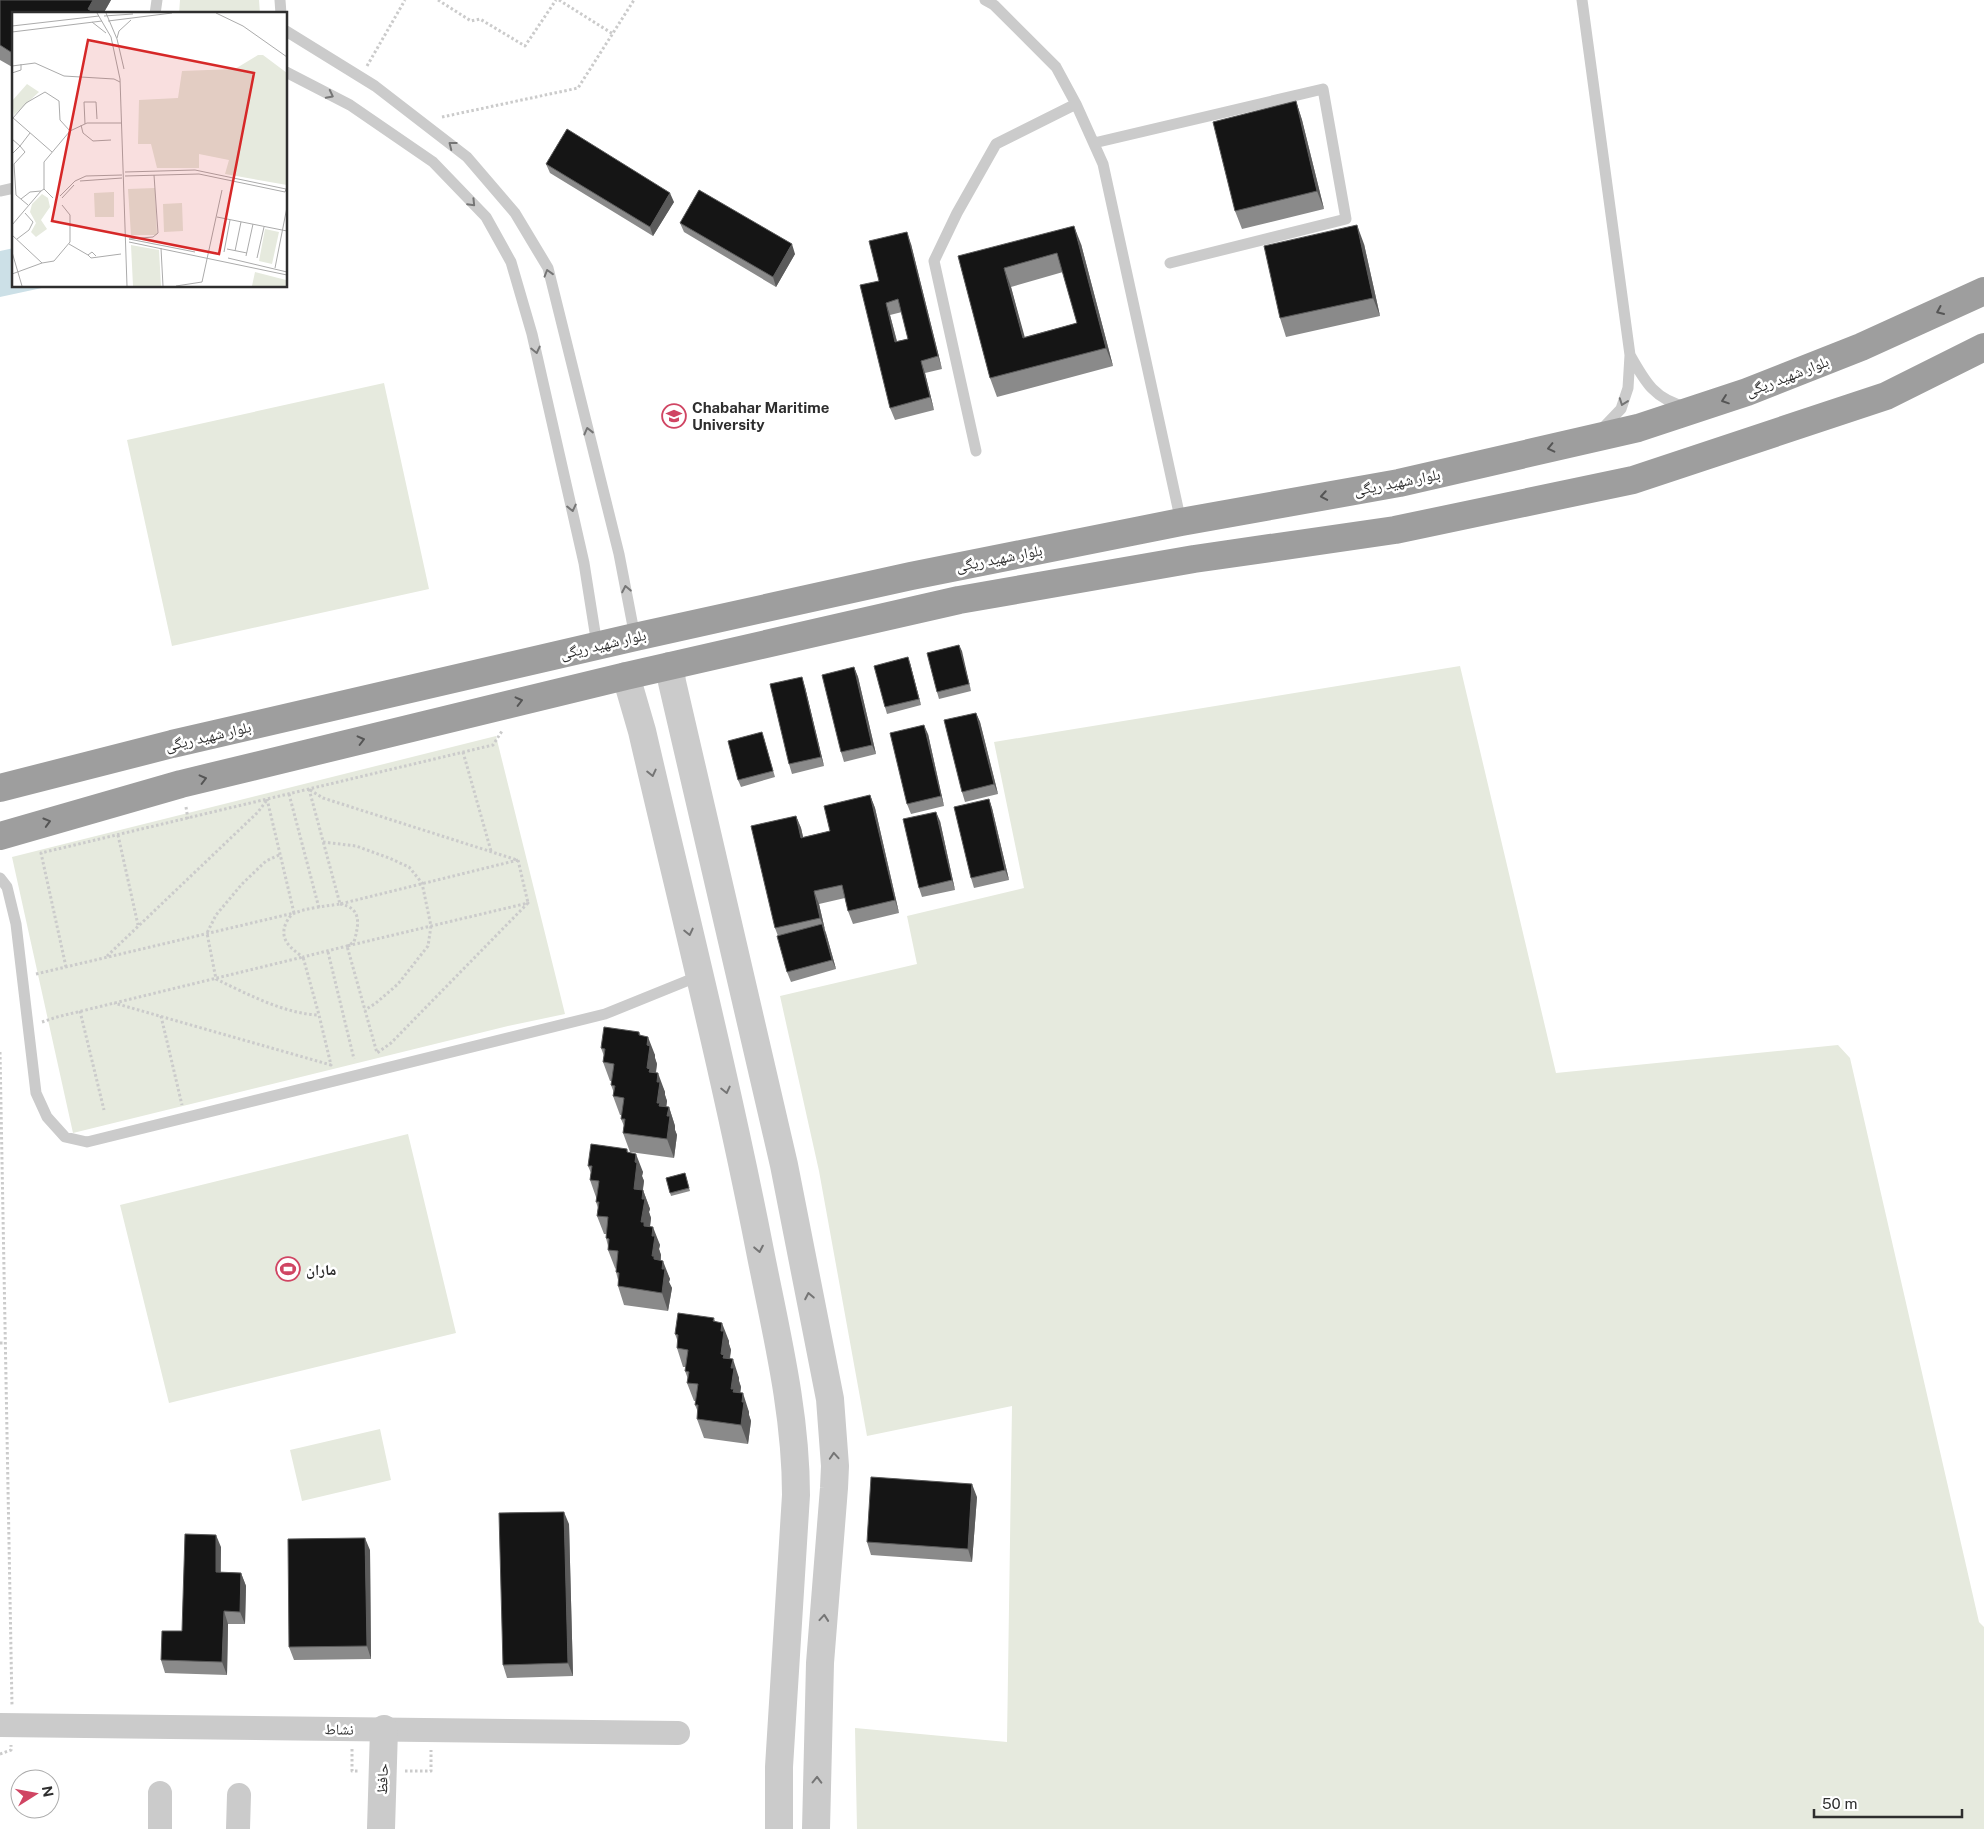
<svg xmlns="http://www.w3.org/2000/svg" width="1984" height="1829" font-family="'Public Sans','Noto Naskh Arabic',sans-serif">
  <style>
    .green { fill: #e6eade }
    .water { fill: #cce0e7 }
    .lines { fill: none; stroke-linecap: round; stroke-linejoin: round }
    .path { stroke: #cbcbcb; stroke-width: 3; stroke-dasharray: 2.5 2.5; stroke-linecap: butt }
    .service { stroke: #cbcbcb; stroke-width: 11 }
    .minor { stroke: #cbcbcb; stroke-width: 24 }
    .tertiary { stroke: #cbcbcb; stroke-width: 28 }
    .trunk { stroke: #9e9e9e; stroke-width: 28 }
    .wall { fill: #8a8a8a; fill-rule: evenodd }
    .shaded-wall { fill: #5b5b5b }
    .building { fill: #151515; stroke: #5b5b5b; fill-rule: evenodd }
    .oneway { stroke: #757575 }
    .oneway2 { stroke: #555 }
    .labels { text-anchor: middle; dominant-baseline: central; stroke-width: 5; stroke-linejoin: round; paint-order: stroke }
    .street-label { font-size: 15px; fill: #2e2e2e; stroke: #fff }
    .poi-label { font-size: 15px; font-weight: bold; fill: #2e2e2e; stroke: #fff; text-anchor: start }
    .inset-road { fill: none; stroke: #ababab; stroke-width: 1 }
    .view { fill: #d62828; fill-opacity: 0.15; stroke: #d62828; stroke-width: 2.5 }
    .inset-edge { fill: none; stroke: #2e2e2e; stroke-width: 2.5 }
  </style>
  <rect width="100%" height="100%" fill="#fff"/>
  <path class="green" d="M180,0H259L260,14H179Z
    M384,383L429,589L172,646L127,440Z
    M1460,666L1556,1073L1838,1045L1850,1058L1979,1622L1984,1627V1829H857L855,1728L1007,1742L1012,1406L867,1436L819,1171L780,996L917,964L907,916L1024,888L994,742Z
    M496,736L565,1014L508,1026L73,1133L12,857Z
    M408,1134L456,1333L169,1403L120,1205Z
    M380,1429L391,1480L302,1501L290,1450Z"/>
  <path class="water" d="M14,248V286H51L0,297V251Z"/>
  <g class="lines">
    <path class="path" d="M438,0L471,21L480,19L525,46L556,0
      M559,0L613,34
      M367,66L405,0
      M442,117L578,88L634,0
      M463,752L491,851
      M309,789L340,904L518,860
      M310,790L323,798L517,860
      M289,794L319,908
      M186,807L188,819
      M118,835L138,925
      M323,842L356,846L389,858L409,867L422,883L431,926L428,946L398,984L376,1003L365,1010
      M279,855L266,861L242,884L216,915L207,933L216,979C247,994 285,1014 319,1015
      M518,860L528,903
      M528,903L391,1043L377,1053L347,946Z
      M340,904C362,908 359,924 354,942L347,946L303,957C290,948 279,939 286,923C288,919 290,916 293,914C304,908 327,906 340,904Z
      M328,952L354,1059
      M107,956L258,812L267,800
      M66,967L41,853L493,745L502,731
      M36,974L294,913L267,799
      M80,1011L104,1110
      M161,1016L182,1105
      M42,1022L57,1017L303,957L319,1015L331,1065L114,1003
      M0,1052L12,1706
      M0,1343H5
      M352,1749V1771H359
      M0,1754L11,1750V1745
      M405,1771H431V1750"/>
    <path class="service" d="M280,0L281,14
      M985,0L994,5L1056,67L1076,104L1103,164L1181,522
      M1582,0L1630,355L1628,388L1621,409L1600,431
      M155,14L157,0
      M286,31L375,86L467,157L515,213L548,268L619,554L635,637
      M286,72L350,105L433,162L486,217L511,262L532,334L584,563L597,645
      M1094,143L1323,89L1346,219L1170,263
      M0,191L14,188
      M1630,355C1645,382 1655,400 1687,407
      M976,451L934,261L957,213L996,144L1076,104
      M0,878L7,887L16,924L36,1093L47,1117L65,1137L87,1142L605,1014L699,976"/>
    <path class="minor" d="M0,1725L678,1733
      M160,1793V1829
      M238,1829L239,1795"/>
    <path class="tertiary" d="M670,666L672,682L784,1165L830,1399L835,1466L834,1488L820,1663L816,1829
      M626,676L642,731C682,904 726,1077 760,1251C776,1332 796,1412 796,1495L779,1767V1829
      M381,1829L384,1729"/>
    <path class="trunk" d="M0,788L172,744L635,637L911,576L1181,522L1399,483L1638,428L1747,392L1861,347L1984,291
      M0,836L181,784L626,676L959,600L1194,559L1395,530L1633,480L1886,396L1984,347"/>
  </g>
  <path class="wall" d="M0,0H111L103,14H14V68L0,60Z
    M1296,101L1302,120L1324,209L1242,229L1235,211Z
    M546,164L674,202L653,236L550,173Z
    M680,223L795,254L776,287L684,232Z
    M911,244L942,369L925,373L934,410L895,420L890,408L879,281ZM902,312L908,339L897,341L890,315Z
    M1081,244L1113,366L997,397L990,378L958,256ZM1063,272L1077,323L1024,337L1011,287Z
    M1364,244L1380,316L1286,337L1280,318Z
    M959,645L971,691L939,699L937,692Z
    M910,663L921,705L887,714L885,707Z
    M854,667L858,677L876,754L844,762L841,752Z
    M805,687L824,766L792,774L789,764Z
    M976,713L980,722L998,794L965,802L962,792Z
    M928,734L944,806L911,814L907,804Z
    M764,738L775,777L741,787L738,780Z
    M870,795L875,808L899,913L853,924L848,911L845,898L819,904L825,930L836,969L791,982L787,972L778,936L775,928L796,816L801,828L803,837L830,831Z
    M989,799L992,808L1009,880L974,888L971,878Z
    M940,821L955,890L922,897L919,888Z
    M639,1032L641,1036L655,1055V1058L657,1064L656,1073L665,1092V1095L667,1101L666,1107H669L675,1126V1130L677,1135L674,1158L630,1152L623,1133L624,1126L621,1119L622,1115H620L613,1096L614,1093L611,1085L612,1081H610L603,1062L604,1056L601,1048Z
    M627,1149L628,1153L643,1172L642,1176L644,1181L643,1190L650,1209L649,1212L651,1218L650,1226L660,1245L659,1249L661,1255V1260L670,1279L669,1282L672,1288L668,1311L624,1305L618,1286V1280L616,1272V1269L615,1268L608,1250V1246L606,1238V1234H604L597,1216L598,1208L596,1202V1197L590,1180L591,1173L588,1166Z
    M685,1173L690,1191L671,1196L666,1178Z
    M714,1318L715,1321L729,1341V1344L731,1350L730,1359L739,1378V1381L741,1387L740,1393L749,1412V1415L751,1421L748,1444L704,1438L697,1419L698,1412L695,1405V1401H694L687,1383L688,1379L685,1371V1367H683L677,1348L678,1342L675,1334Z
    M977,1497L972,1562L871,1555L867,1542Z
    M569,1524L573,1676L507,1678L503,1665Z
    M221,1547V1572L241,1573L246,1586L245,1624H228L227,1675L165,1673L161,1660L182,1631Z
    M370,1550L371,1659L294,1660L289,1647Z"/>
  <path class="shaded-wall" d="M93,0H111L103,14H90L88,9Z
    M1296,101L1302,120L1324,209L1317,191Z
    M670,193L674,202L653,236L650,227Z
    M1357,225L1364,244L1380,316L1373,298Z
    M1074,226L1081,244L1113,366L1106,348Z
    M907,232L911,244L942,369L938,356Z
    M792,244L795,254L776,287L773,277Z
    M1004,268L1011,287L1030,356L1023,338Z
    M886,303L890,315L900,354L895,342Z
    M921,361L925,373L934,410L930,397Z
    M959,645L962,651L971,691L969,684Z
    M908,657L910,663L921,705L919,699Z
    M854,667L858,677L876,754L872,745Z
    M802,677L805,687L824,766L821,757Z
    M976,713L980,722L998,794L994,784Z
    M924,725L928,734L944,806L941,796Z
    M870,795L875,808L899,913L895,900Z
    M989,799L992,808L1009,880L1005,870Z
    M936,812L940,821L955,890L952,880Z
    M796,816L801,828L806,850L801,838Z
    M814,891L819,904L825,930L820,918Z
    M822,924L826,933L836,969L832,960Z
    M648,1037L655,1055V1058L657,1064L654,1082L647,1068V1045Z
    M658,1073L665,1092V1095L667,1101L665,1117L657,1103V1082Z
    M669,1107L675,1126V1130L677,1135L674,1158L667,1139V1116Z
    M636,1154L643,1172L642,1176L644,1181L642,1194L643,1190L650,1209L649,1212L651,1218L649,1235L641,1222L634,1189L635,1162Z
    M653,1227L660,1245L659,1249L661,1255L659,1270L652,1256V1236Z
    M663,1261L670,1279L669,1282L672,1288L668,1311L662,1293V1269Z
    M722,1323L729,1341V1344L731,1350L728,1367L721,1354V1331Z
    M733,1359L739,1378V1381L741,1387L739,1403L731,1389V1368Z
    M743,1393L749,1412V1415L751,1421L748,1444L741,1425Z
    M972,1484L977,1497L972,1562L968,1549Z
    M564,1512L569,1524L573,1676L568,1663Z
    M216,1535L221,1547L220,1585L216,1572Z
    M365,1538L370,1550L371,1659L367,1646Z
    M241,1573L246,1586L245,1624L240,1612Z
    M224,1611L228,1624L227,1675L222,1662Z"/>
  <path class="building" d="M0,0H93L88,9L96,14H14V54L0,45Z
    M1296,101L1317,191L1235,211L1213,122Z
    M567,129L670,193L650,227L546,164Z
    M699,190L792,244L773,277L680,223Z
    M1357,225L1373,298L1280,318L1264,246Z
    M1074,226L1106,348L990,378L958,256ZM1057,253L1077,323L1023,338L1004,268Z
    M907,232L938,356L921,361L930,397L890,408L860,285L879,281L869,241ZM898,299L908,339L895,342L886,303Z
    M959,645L969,684L937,692L927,653Z
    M908,657L919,699L885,707L874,666Z
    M854,667L872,745L841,752L822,675Z
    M802,677L821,757L789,764L770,684Z
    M976,713L994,784L962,792L944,720Z
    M924,725L941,796L907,804L890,733Z
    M762,732L773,771L738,780L728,741Z
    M870,795L895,900L848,911L842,885L814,891L820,918L775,928L751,826L796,816L801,838L830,831L824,806Z
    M989,799L1005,870L971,878L954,807Z
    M936,812L952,880L919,888L903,819Z
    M822,924L832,960L787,972L777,936Z
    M604,1027L639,1032V1035L648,1037L647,1045L650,1046L647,1068L650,1069L649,1072L658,1073L657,1082H660L657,1103H660L659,1106L669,1107L667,1116H670L667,1139L623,1133L625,1119H621L624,1098L613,1096L615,1086L611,1085L614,1064L603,1062L605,1049L601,1048Z
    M591,1144L627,1149V1152L636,1154L635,1162L637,1163L634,1189L643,1190L642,1199H645L641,1222H644V1226L653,1227L652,1236H655L652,1256H654V1259L663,1261L662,1269H665L662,1293L618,1286L619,1273L616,1272L618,1251L608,1250L609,1239L606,1238L608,1217L597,1216L599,1202H596L599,1181L590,1180L592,1166H588Z
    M685,1173L689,1188L670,1193L666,1178Z
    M678,1313L714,1318L713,1321L722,1323L721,1331H724L721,1354L724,1355L723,1358L733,1359L731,1368H734L731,1389H734L733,1392L743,1393L742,1402H744L741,1425L697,1419L698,1405H695L698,1384L687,1383L689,1372L685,1371L688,1350L677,1348L678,1335L675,1334Z
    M871,1477L972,1484L968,1549L867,1542Z
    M564,1512L568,1663L503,1665L499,1513Z
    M185,1534L216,1535V1572L241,1573L240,1612L224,1611L222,1662L161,1660L162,1631H182Z
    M365,1538L367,1646L289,1647L288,1539Z"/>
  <defs><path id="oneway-chevron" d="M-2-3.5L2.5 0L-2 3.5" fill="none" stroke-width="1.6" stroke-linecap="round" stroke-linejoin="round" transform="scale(1.25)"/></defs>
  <g class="oneway">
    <use href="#oneway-chevron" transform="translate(330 95) rotate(27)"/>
    <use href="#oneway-chevron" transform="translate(452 145) rotate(-142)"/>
    <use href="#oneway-chevron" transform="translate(472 203) rotate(46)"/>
    <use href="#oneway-chevron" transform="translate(548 273) rotate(-107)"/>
    <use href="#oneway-chevron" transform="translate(536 350) rotate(77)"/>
    <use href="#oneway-chevron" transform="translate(1623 402) rotate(110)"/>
    <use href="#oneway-chevron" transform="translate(588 431) rotate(-104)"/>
    <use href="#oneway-chevron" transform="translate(572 508) rotate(77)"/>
    <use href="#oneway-chevron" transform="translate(626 589) rotate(-101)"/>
    <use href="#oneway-chevron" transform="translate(652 773) rotate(77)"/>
    <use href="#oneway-chevron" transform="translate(689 932) rotate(77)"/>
    <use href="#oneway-chevron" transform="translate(726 1090) rotate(77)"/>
    <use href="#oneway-chevron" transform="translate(759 1249) rotate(79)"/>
    <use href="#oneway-chevron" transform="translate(809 1296) rotate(-101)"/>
    <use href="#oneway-chevron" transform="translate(834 1456) rotate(-94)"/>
    <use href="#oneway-chevron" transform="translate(824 1618) rotate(-85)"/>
    <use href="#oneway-chevron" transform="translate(817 1780) rotate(-89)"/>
  </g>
  <g class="oneway2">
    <use href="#oneway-chevron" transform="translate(1940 311) rotate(156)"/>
    <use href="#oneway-chevron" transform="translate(1725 400) rotate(161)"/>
    <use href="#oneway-chevron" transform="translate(1551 448) rotate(167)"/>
    <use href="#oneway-chevron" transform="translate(1324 496) rotate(170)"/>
    <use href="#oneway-chevron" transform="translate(519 701) rotate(-14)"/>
    <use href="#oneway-chevron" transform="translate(361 740) rotate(-14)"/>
    <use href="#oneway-chevron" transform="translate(203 779) rotate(-14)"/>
    <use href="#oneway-chevron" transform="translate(47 822) rotate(-16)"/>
  </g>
  <defs>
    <g id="university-ring" transform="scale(1.25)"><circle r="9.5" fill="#fff" stroke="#d04563" stroke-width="1.5"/><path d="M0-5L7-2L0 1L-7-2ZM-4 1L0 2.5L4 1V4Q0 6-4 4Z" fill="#d04563"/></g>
    <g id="stadium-ring" transform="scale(1.25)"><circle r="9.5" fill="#fff" stroke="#d04563" stroke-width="1.5"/><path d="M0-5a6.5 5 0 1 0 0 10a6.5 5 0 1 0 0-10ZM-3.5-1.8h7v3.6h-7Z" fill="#d04563"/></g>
  </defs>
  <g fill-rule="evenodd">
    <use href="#university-ring" x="674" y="416"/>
    <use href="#stadium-ring" x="288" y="1269"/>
  </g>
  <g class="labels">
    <g class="street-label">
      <text transform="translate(1787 376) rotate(-21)">بلوار شهید ریگی</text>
      <text transform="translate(1397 482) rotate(-11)">بلوار شهید ریگی</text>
      <text transform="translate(999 558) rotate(-11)">بلوار شهید ریگی</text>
      <text transform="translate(603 644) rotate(-13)">بلوار شهید ریگی</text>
      <text transform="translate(208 736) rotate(-13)">بلوار شهید ریگی</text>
      <text transform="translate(339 1729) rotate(1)">نشاط</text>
      <text transform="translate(382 1779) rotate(-88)">حافظ</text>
    </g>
    <g class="poi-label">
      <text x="692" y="407">Chabahar Maritime<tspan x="692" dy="17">University</tspan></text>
      <text x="306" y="1269">ماران</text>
    </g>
  </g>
  <g transform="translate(12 12)">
    <rect width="275" height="275" fill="#fff"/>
    <path d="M246,43H251L275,61V173L213,162L217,148L187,142V156H145L139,132H126L127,88L166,86L170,59L223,57ZM15,72L27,80L2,103L0,89ZM143,176L145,223H119L116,177ZM102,180V205H83L82,181ZM30,182L36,186L38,195L29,208L35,217L24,225L19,220L24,211L18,200L20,192ZM170,191L171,219L152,220L151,192ZM253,217L267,220L260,252L247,249ZM119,233L147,238L149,274H121ZM243,260L274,268L275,274H240Z" fill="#e6eade"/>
    <path class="inset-road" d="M85,1L99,25L108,67L115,274M94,1L105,27L112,57M204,1L231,14L275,45M92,4L121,2M96,9L160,1M80,10L94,21M0,14L87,4M0,20L90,9M105,26L107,19L119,8M0,54L23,51L52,64L102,67L108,70M0,61L9,58V52M0,105L40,140M1,106L14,91L33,80L47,89L48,108L58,119M73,112L72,90H84L85,107M69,113L71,121L81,129L99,128M0,127L8,134L0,142M113,160L183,158L274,177L273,180L187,162L113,164M68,169L110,166M32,177V150L58,119L75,111H109M48,184L63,169L74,164L110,163M50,186L62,173M9,187L18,180L29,179M16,193L4,183L2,152L13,140L8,134L18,121M205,205L275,219M0,213L29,179L32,177L41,186M0,223L30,251L42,249L58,230V203L50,193M5,227L17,218L21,210L13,201M117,227L183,240M117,227L141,225L146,221L142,163M117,230L275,263M57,232L76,243M149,236L151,274M215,237L235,241M223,239L229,210M0,240L10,274M212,240L218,208M84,244L80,240L76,243L79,246L109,242M234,244L241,212M216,246L275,260M245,246L252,215M263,256L275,195M0,262L30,251M164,274L190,270L210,178"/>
    <path class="view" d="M76,28L242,61L207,242L40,209Z"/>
    <rect width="275" height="275" class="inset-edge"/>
  </g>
  <g transform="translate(35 1794) rotate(79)"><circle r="24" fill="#ffffff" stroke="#ababab"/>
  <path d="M0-4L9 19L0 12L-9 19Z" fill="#d04563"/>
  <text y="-8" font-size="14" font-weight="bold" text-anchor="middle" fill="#2e2e2e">N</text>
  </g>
  <path d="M1814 1809v8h148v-8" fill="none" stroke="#2e2e2e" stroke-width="2.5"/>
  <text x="1822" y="1809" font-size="15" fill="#2e2e2e" stroke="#ffffff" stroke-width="4" paint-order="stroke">50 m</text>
</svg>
